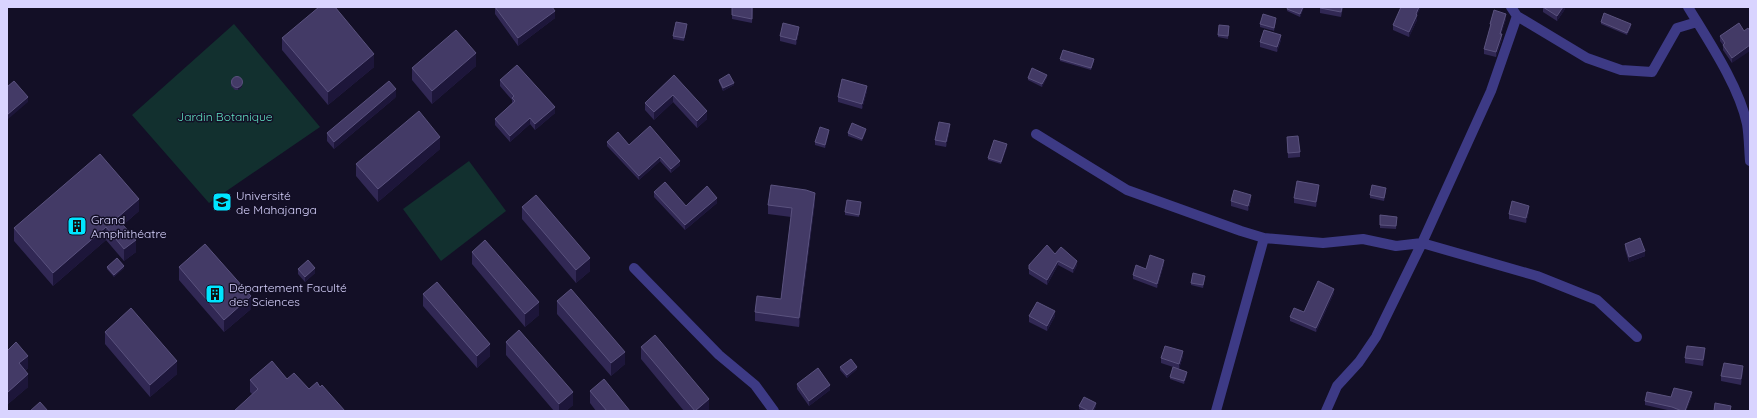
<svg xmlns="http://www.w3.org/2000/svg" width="1757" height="418" font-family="Quicksand,sans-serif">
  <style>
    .green { fill: #12302f }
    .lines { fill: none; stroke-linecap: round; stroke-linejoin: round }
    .street { stroke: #3d3a85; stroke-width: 10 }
    .wall { fill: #312854 }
    .shaded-wall { fill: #1d163a }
    .building { fill: #433a66; stroke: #5a527e }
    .labels { text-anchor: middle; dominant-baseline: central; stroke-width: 3; stroke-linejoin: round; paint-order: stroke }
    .park-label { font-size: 12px; fill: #5fe0c0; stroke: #130f26 }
    .poi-label { font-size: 12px; fill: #d9d4ff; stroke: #130f26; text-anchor: start }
  </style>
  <rect width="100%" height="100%" fill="#130f26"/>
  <path class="green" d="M234,24L320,127L209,203L132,115Z
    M469,161L506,211L441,261L403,209Z"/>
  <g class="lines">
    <path class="street" d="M1688,7C1708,40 1739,86 1747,124C1749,136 1749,149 1750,161
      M1517,16L1587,58L1621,70L1652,72L1677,28L1697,22
      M1036,134L1127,190L1241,231L1264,238L1323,243L1363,239L1396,246L1422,243L1537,276L1597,300L1637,337
      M634,268L719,355L755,385L774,411
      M1216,411L1264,238
      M1326,411L1337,386L1359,362L1376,337L1422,243L1491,91L1517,16L1511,7"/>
  </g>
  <path class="wall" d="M495,7H552L555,18L518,46L495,14Z
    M753,7L752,23L732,19V15Z
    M1288,7H1304L1300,17L1287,11Z
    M1320,7H1343L1341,17L1320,13Z
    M1543,7H1565V9L1557,21L1543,12Z
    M1417,16V20L1409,37L1393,30V25Z
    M1506,19L1501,34L1502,39L1496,57L1484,54V49L1490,29V24Z
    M1276,21L1274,31L1260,27V24Z
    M1601,22L1631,27L1627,35L1601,24Z
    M1739,23L1732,63L1723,50V45L1720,41V36Z
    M687,27L684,41L673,39V36Z
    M1229,29L1228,39L1218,37V35Z
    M799,32L796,45L780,41V36Z
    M282,38L374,67L328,105L282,50Z
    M1281,40L1277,52L1260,47V42Z
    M1060,59L1094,61L1091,70L1060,61Z
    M476,66L432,104L412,80V68Z
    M674,75L707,119L697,128L673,102L654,120L645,110V103Z
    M1047,77L1042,87L1028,80V78Z
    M231,80L242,84V87L238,90H235L231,86Z
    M500,80L555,113L535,130L530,124L510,142L495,125V119L512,103V100L500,86Z
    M719,80L734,85L723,91L719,82Z
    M867,91L862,109L838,102V97Z
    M396,97L334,149L327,141V133Z
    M950,129L946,147L935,145V140Z
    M866,131L862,141L848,136V133Z
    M829,132L825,148L815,145V142Z
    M1287,137L1300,152V157L1288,158Z
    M607,142L629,145L680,165L671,173L660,161L639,180L607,146Z
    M1007,147L1001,164L988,160V158Z
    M440,149L378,202L356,176V164Z
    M1319,190L1316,207L1294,203V198Z
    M1386,191L1384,201L1370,198V195Z
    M654,192L686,206L717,203L685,230L654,197Z
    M1251,200L1248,211L1231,206V201Z
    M815,202L799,327L755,321V312L781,299L791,217L768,214V205Z
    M861,204L859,217L845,215V212Z
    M522,207L590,271L576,283L522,219Z
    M139,211L123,225L136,252L124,261L106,240L53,286L14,241V228Z
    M1529,211L1526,223L1509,219V214Z
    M1380,215L1397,217L1396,229L1380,228Z
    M1625,244L1645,256L1629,262L1625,249Z
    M472,252L539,315L525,327L472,264Z
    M1055,254L1077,265L1073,273L1058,265L1047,285L1029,274V265Z
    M1164,264L1157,288L1133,279V275L1146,269Z
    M107,267L124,268L114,277L107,269Z
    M179,267L251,309L224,332L179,280Z
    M298,269L315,273L305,282L298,274Z
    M1205,278L1203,288L1191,285V283Z
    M1334,293L1316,332L1290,321V317L1304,312Z
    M423,294L490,356L477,368L423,306Z
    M557,301L625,364L611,376L557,314Z
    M1029,316H1055L1047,331L1029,322Z
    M105,332L177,374L150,397L105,344Z
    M506,342L573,405L566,411H554L506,355Z
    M641,347L709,411H684L641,359Z
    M7,351L28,368L25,371L28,387L8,404L7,402Z
    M1705,353L1703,366L1685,363V358Z
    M1183,356L1179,369L1187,375L1184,384L1170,379V377L1173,367L1161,363V358Z
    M840,367L857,369L847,378L840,370Z
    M1743,371L1741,385L1721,381V376Z
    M287,379L309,389L320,387L345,411L252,394L250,392V380Z
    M797,384L830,390L809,406L797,389Z
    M590,391L630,411H596L590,403Z
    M1692,396L1686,411H1672L1645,405V401L1671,397Z
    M1079,406H1096L1094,411H1083L1079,409Z"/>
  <path class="shaded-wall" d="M1303,7H1304L1300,17V14Z
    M1419,7H1421L1417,16V20L1409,37V32Z
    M1563,7H1565V9L1557,21V16Z
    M555,11V18L518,46V38Z
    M1506,14V19L1500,39V34Z
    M1631,24V27L1627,35V33Z
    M799,27V32L796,45V40Z
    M1502,34V39L1496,57V52Z
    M1281,35V40L1277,52V47Z
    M1750,45V51L1732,63V58Z
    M476,53V66L432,104V91Z
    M374,54V67L328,105V92Z
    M1047,75V77L1042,87V84Z
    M734,83V85L723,91V88Z
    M242,84V87L238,90V88Z
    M867,86V91L862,109V104Z
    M396,89V97L334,149V142Z
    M673,95V102L654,120V112Z
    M28,97V102L7,120V115Z
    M555,107V113L535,130V124Z
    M707,111V119L697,128V121Z
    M530,118V124L510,142V136Z
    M950,124V129L946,147V142Z
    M866,129V131L862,141V139Z
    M829,130V132L825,148V145Z
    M440,137V149L378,202V189Z
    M1007,144V147L1001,164V162Z
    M660,157V161L639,180V176Z
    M680,161V165L671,173V169Z
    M1319,185V190L1316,207V202Z
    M815,193V202L799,327V318Z
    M1251,195V200L1248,211V206Z
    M717,198V203L685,230V225Z
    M139,199V211L117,230V218Z
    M1529,206V211L1526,223V218Z
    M106,227V240L53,286V273Z
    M136,240V252L124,261V249Z
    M1645,251V256L1629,262V257Z
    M590,258V271L576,283V270Z
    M1164,260V264L1157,288V284Z
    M1058,261V265L1047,285V280Z
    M1077,261V265L1073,273V269Z
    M124,266V268L114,277V275Z
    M315,268V273L305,282V277Z
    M1334,289V293L1316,332V328Z
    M251,296V309L224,332V320Z
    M539,302V315L525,327V314Z
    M1055,311V316L1047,331V326Z
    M490,344V356L477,368V356Z
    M1705,348V353L1703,366V360Z
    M1183,351V356L1179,369V364Z
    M625,352V364L611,376V363Z
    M28,356V368L19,376V363Z
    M177,361V374L150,397V385Z
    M1743,366V371L1741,385V379Z
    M857,367V369L847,378V375Z
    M1187,372V375L1184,384V381Z
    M28,374V387L8,404V392Z
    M830,385V390L809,406V401Z
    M573,392V405L566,411H559V404Z
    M1692,392V396L1686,411H1685Z
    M709,399V411H695Z
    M1096,403V406L1094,411H1092Z"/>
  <path class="building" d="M319,7H335L374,54L328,92L282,38Z
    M495,7H552L555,11L518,38Z
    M732,7H752V19L732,15Z
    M1288,7H1303L1300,14L1287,9Z
    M1320,7H1342L1341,12L1320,8Z
    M1401,7H1419L1416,14L1417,15L1409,32L1393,25Z
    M1543,7H1563L1557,16Z
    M1494,10L1506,14L1500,34H1502L1496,52L1484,49L1491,24H1490Z
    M1604,13L1631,24L1627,33L1601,22Z
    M1263,14L1276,18L1274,28L1260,24Z
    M676,22L687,24L684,38L673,36Z
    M783,23L799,27L796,40L780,36Z
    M1739,23L1744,31L1748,28L1750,31V45L1732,58L1723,45L1725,43L1720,36Z
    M1219,25L1229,26L1228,36L1218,35Z
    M456,30L476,53L432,91L412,68Z
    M1264,30L1281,35L1277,47L1260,42Z
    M1063,50L1094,59L1091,68L1060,59Z
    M517,65L555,107L535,124L530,118L510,136L495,119L515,101L512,98L514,96L500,80Z
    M1032,68L1047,75L1042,84L1028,78Z
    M729,74L734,83L723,88L719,80Z
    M674,75L707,111L697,121L673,95L654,112L645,103Z
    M231.5 82a5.5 5.5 0 1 1 11 0a5.5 5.5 0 1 1-11 0Z
    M842,79L867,86L862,104L838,97Z
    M14,81L28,97L7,115V87Z
    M389,81L396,89L334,142L327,133Z
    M419,111L440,137L378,189L356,164Z
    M939,122L950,124L946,142L935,140Z
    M852,123L866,129L862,139L848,133Z
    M650,126L680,161L671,169L660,157L639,176L607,142L618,132L629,145Z
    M820,127L829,130L825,145L815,142Z
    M1298,136L1300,152L1288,153L1287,137Z
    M994,140L1007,144L1001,162L988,158Z
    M100,154L139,199L117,218L136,240L124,249L106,227L53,273L14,228Z
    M1297,181L1319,185L1316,202L1294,198Z
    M665,182L686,206L707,186L717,198L685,225L654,192Z
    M771,185L806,190L815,193L799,318L755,312L757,296L781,299L792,208L768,205Z
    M1372,185L1386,188L1384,198L1370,195Z
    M1234,190L1251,195L1248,206L1231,201Z
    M536,195L590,258L576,270L522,207Z
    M847,200L861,202L859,215L845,212Z
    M1512,201L1529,206L1526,218L1509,214Z
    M1380,215L1397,217L1396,226L1380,225Z
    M1640,238L1645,251L1629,257L1625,244Z
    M485,240L539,302L525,314L472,252Z
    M205,244L251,296L224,320L179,267Z
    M1047,245L1055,254L1061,247L1077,261L1073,269L1058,261L1047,280L1029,269V265Z
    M1150,255L1164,260L1157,284L1133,275L1136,265L1146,269Z
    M117,258L124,266L114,275L107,267Z
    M308,260L315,268L305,277L298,269Z
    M1193,273L1205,276L1203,285L1191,283Z
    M1318,281L1334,289L1316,328L1290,317L1294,308L1304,312Z
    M437,282L490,344L477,356L423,294Z
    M571,289L625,352L611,363L557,301Z
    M1037,302L1055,311L1047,326L1029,316Z
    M131,308L177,361L150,385L105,332Z
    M519,330L573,392L559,404L506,342Z
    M655,335L709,399L695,411L641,347Z
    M16,342L28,356L19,363L28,374L8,392L7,390V351Z
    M1165,346L1183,351L1179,364L1161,358Z
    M1687,346L1705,348L1703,360L1685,358Z
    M851,359L857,367L847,375L840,367Z
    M272,361L287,379L294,373L309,389L317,382L320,387L322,385L345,411H234L258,389L250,380Z
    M1724,363L1743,366L1741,379L1721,376Z
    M1173,367L1187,372L1184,381L1170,377Z
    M818,368L830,385L809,401L797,384Z
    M604,379L630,411H607L590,391Z
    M1674,388L1692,392L1685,411H1682L1672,407L1645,401L1647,392L1671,397Z
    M1084,397L1096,403L1092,411H1089L1079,406Z
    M40,402L48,411H30Z
    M1715,403L1731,406L1730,411H1714Z"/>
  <defs>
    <g id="university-square" transform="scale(1)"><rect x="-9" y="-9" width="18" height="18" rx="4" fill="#00e5ff" stroke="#130f26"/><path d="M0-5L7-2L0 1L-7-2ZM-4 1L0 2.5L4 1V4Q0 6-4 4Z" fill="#111"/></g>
    <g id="building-square" transform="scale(1)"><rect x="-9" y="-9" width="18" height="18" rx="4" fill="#00e5ff" stroke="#130f26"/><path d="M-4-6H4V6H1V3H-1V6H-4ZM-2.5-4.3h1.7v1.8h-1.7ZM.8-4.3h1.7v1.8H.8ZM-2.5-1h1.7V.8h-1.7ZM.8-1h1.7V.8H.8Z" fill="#111"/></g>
  </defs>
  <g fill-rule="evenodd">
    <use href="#university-square" x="222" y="202"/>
    <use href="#building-square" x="77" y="226"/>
    <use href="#building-square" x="215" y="294"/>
  </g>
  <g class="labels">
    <g class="park-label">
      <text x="225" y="116">Jardin Botanique</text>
    </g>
    <g class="poi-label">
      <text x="236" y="195">Université<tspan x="236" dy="14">de Mahajanga</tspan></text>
      <text x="91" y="219">Grand<tspan x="91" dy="14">Amphithéatre</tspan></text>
      <text x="229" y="287">Département Faculté<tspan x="229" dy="14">des Sciences</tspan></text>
    </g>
  </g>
  <rect width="1757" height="418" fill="none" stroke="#d9d4ff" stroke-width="16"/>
</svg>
